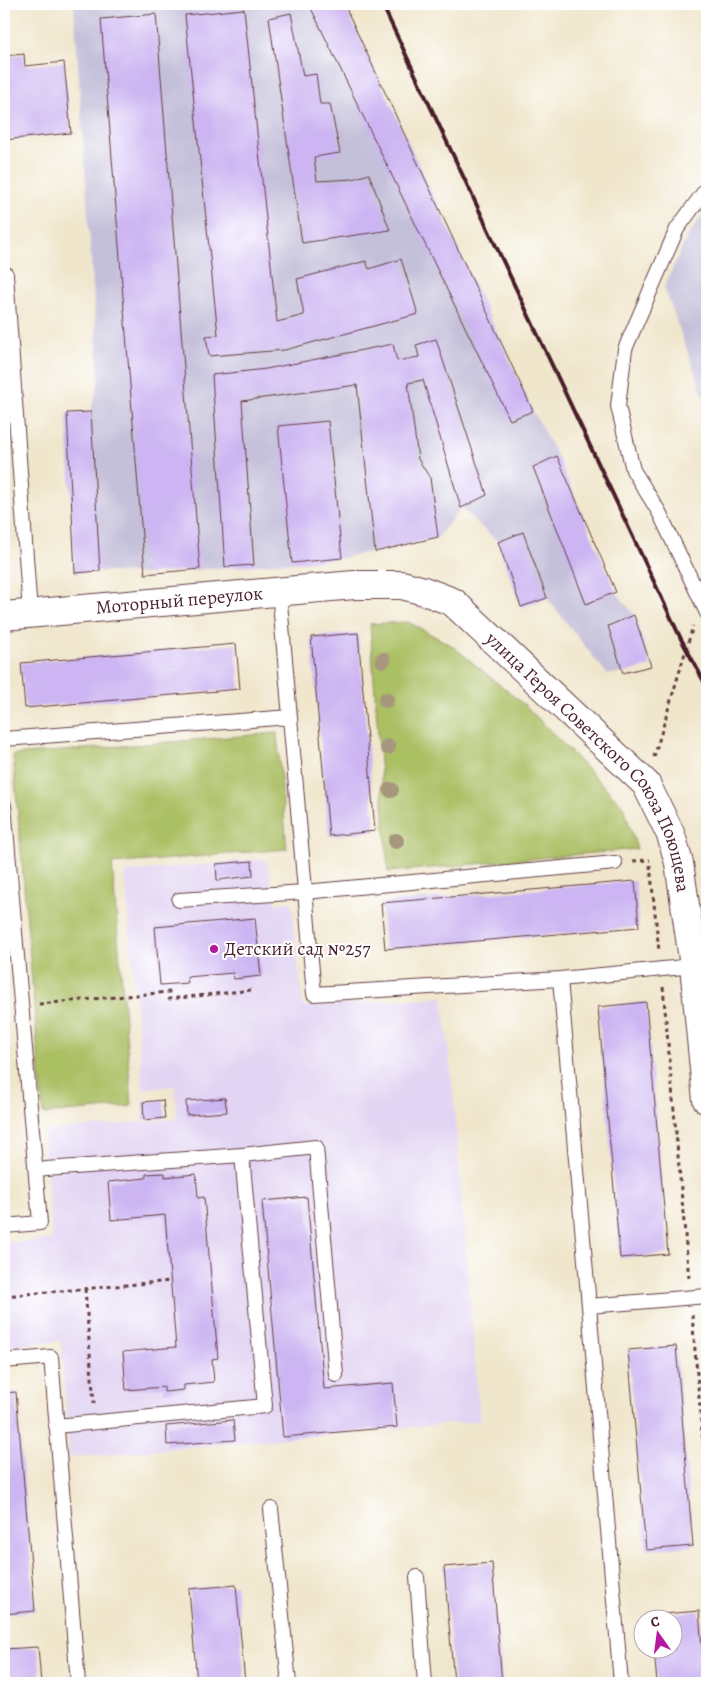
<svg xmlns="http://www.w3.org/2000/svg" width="711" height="1687" font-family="Alegreya,serif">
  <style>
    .built { fill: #e2d4f3 }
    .industrial { fill: #c5c0da }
    .green { fill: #abbf63; stroke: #7a6f47 }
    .building { fill: #ccb5f2 }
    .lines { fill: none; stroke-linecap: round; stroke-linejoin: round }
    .service-casing { stroke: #633d43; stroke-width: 16 }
    .minor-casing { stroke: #633d43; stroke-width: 30 }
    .path { stroke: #633d43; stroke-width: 3; stroke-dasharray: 4 4; stroke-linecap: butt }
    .service { stroke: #fff; stroke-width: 14 }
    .minor { stroke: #fff; stroke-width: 28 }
    .rail { stroke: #4a1f2b; stroke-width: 4 }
    .tree { fill: #a7977e }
    .poi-dot { fill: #b5179e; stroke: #fff; stroke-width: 2 }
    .labels { text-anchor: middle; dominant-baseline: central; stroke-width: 4; stroke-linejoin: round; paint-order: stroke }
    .street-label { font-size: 19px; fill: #4a1f2b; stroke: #fff }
    .poi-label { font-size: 19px; fill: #4a1f2b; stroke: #fff; text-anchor: start }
  </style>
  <rect width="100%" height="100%" fill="#fff"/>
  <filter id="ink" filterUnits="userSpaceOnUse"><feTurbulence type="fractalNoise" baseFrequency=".02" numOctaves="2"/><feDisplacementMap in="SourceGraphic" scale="10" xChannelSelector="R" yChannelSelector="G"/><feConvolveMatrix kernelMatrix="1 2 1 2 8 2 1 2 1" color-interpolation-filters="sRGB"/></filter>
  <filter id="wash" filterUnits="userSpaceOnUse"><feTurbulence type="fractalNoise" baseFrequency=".0096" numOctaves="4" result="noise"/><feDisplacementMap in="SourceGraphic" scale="20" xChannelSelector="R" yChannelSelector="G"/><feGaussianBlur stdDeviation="1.12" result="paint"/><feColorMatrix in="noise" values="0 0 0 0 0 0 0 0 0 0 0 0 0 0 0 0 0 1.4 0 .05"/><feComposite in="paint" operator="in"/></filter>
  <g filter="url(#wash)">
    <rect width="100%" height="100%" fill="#f0e6cc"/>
    <path class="built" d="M266,859L276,904L291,901L303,1007L443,997L453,1093L480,1421L70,1458L61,1341L4,1346V1243L52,1239L43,1131L177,1119L175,1086L143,1089L125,872Z"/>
    <path class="industrial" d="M74,4H344L533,411L557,456L616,592L634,615L651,666L623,673L607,674L547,598L521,607L498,542L461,508L438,537L342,558L145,574L100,571L75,573L67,413L91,412L99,379Z
      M707,208V405L664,287L686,239Z"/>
    <path class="green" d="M408,622L451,645L527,707L623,806L637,849L388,872L370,624Z
      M277,733L287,849L112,864L132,1106L43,1114L13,755Z"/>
    <g id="blocks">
      <path class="building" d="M309,4H344L533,411L510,420Z
        M244,9L277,322L304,315L297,279L366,261L369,269L401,259L418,314L285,350L209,356L206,336L218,335L185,15Z
        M291,13L303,76L316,74L320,104H330L340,153L314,157L317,181L353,179L369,174L390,230L302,243L269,18Z
        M156,14L200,569L145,574L101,19Z
        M24,54L25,66L64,62L71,133L4,140V56Z
        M436,339L487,495L461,508L423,380L408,383L418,459L430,478L438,537L375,552L357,385L242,401L254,565L225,567L212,375L266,369L393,344L397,361L419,357L416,345Z
        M91,412L100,571L75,573L67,413Z
        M328,421L342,558L292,563L278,426Z
        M557,456L616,592L586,604L533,467Z
        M523,532L547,598L521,607L498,542Z
        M634,615L651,666L623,673L608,626Z
        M358,633L375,831L329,836L311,637Z
        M236,644L240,689L25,708L21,663Z
        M252,861L253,876L217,880L216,864Z
        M635,881L639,927L385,949L381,903Z
        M255,918L261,976L234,979L233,973L187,977L188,983L160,985L155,927Z
        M646,1002L668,1254L620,1258L598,1007Z
        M225,1098L227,1112L187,1115L186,1101Z
        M163,1100L165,1118L144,1120L143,1102Z
        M165,1173V1177L196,1174L198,1198L204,1197L218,1358L212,1359L214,1382L184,1385V1390L164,1392V1387L126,1390L123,1352L176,1347L165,1215L111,1220L108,1182L146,1178V1174Z
        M307,1197L324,1389L393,1383L397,1427L283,1437L262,1201Z
        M676,1346L693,1546L646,1550L628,1350Z
        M16,1392L35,1611L4,1614V1393Z
        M233,1420L235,1440L167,1445L166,1426Z
        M492,1563L502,1683H454L444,1567Z
        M236,1585L245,1683H197L189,1589Z
        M699,1611L705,1683H657L654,1650H674V1620H652L651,1615Z
        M38,1647L41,1683H4V1649Z"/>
    </g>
  </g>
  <g filter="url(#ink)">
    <use href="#blocks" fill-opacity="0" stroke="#633d43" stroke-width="1"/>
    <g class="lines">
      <g class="service-casing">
        <path id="service" d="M707,188L677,229L625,349L618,406L633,470L659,512L707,613
          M6,274L30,613
          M279,591L314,994L560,979L694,966
          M4,739L290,717
          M4,805L40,1223L4,1226
          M179,900L305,892L615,863
          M560,979L589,1306
          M36,1171L46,1169L242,1155
          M4,1361L51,1357L78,1683
          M56,1426L265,1406L242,1155L316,1147L336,1375
          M271,1509L289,1683
          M417,1577L425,1683
          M621,1683L589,1306L707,1296"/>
      </g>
      <g class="minor-casing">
        <g id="minor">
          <path id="s1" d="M4,616L354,585H402L424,591L453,602L646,784L671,835L679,863L694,966L707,1100"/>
        </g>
      </g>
      <path class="path" d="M654,757L693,626
        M633,861L650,860
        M650,865L659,951
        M663,987L689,1279
        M39,1004L169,992V999L252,990
        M85,1289L94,1404
        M4,1296L171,1281
        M692,1315L707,1490"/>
      <use href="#service" class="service"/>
      <use href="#minor" class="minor"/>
      <path class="rail" d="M382,4L681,639L707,687"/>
    </g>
    <g class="tree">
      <circle cx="383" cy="660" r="8"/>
      <circle cx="386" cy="700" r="8"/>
      <circle cx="388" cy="747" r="8"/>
      <circle cx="391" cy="790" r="8"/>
      <circle cx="396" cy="841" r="8"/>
    </g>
  </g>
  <circle class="poi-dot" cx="214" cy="949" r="5"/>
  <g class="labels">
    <g class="street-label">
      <text stroke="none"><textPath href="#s1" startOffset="176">Моторный переулок</textPath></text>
      <text stroke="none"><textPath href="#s1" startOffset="668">улица Героя Советского Союза Поющева</textPath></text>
    </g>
    <g class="poi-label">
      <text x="224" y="949">Детский сад №257</text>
    </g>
  </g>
  <rect width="711" height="1687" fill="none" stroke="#fff" stroke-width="20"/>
  <g transform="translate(658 1634) rotate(346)"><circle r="24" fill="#ffffff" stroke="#b7a5aa"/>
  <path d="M0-4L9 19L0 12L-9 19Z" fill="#b5179e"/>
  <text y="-8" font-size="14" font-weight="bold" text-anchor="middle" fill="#4a1f2b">С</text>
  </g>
</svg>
